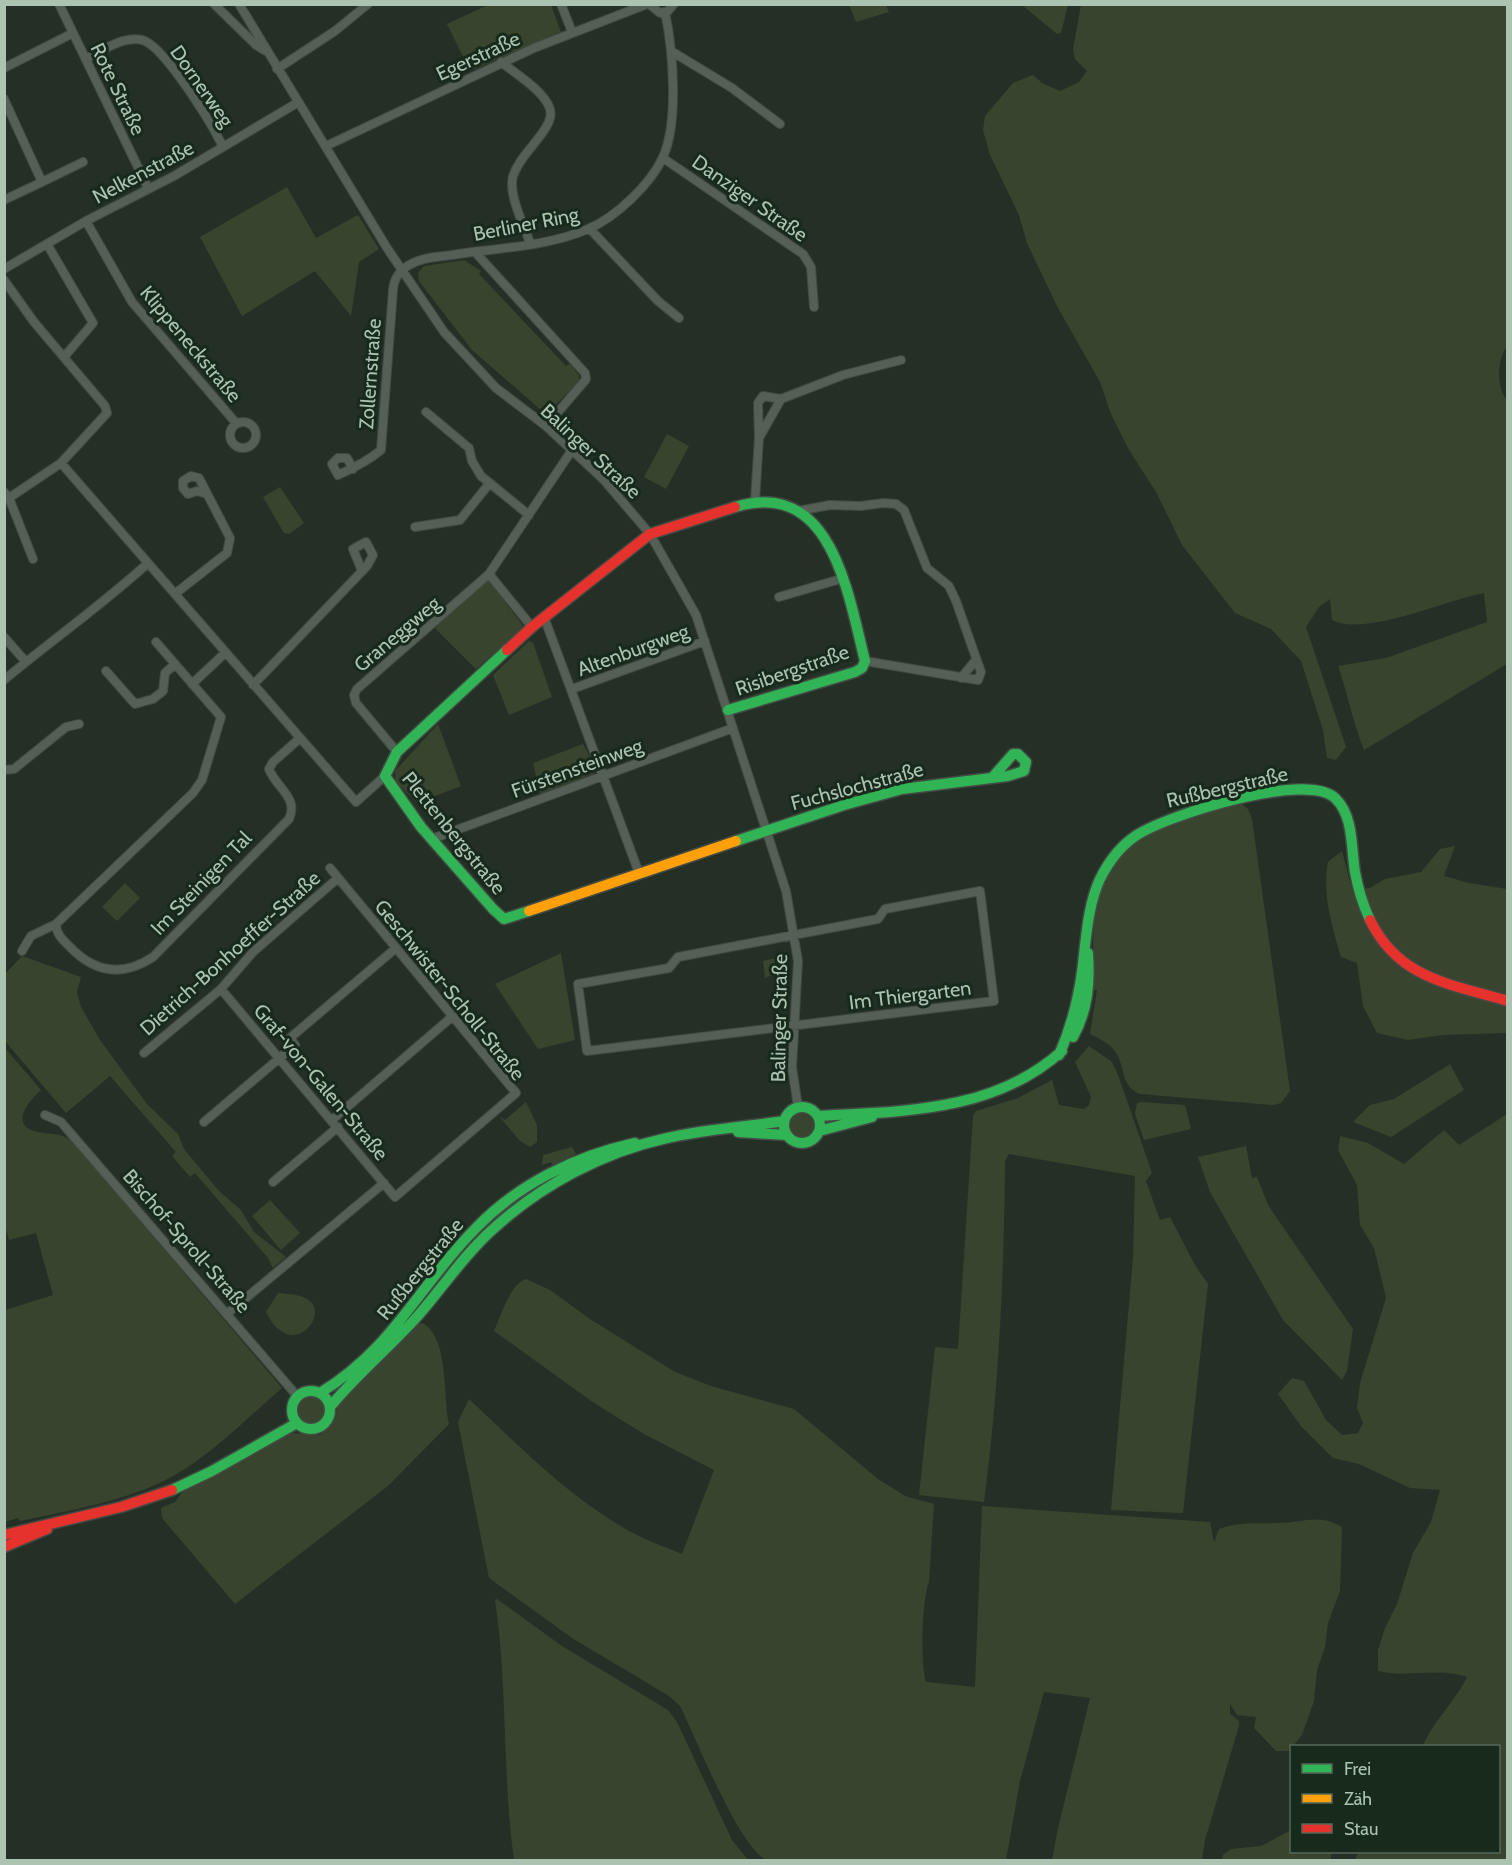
<svg xmlns="http://www.w3.org/2000/svg" width="1512" height="1865" font-family="Cabin,sans-serif">
  <style>
    .green { fill: #39442e }
    .lines { fill: none; stroke-linecap: round; stroke-linejoin: round }
    .street-casing { stroke: #424b43; stroke-width: 10 }
    .fast-casing { stroke: #424b43; stroke-width: 13 }
    .slow-casing { stroke: #424b43; stroke-width: 13 }
    .jam-casing { stroke: #424b43; stroke-width: 13 }
    .street { stroke: #545f56; stroke-width: 8 }
    .fast { stroke: #30b455; stroke-width: 10 }
    .slow { stroke: #ff9f0a; stroke-width: 10 }
    .jam { stroke: #e5322d; stroke-width: 10 }
    .labels { text-anchor: middle; dominant-baseline: central; stroke-width: 6; stroke-linejoin: round; paint-order: stroke }
    .street-label { font-size: 20px; fill: #acc3b1; stroke: #182a1c }
  </style>
  <rect width="100%" height="100%" fill="#243026"/>
  <path class="green" d="M490,4L551,5L561,32L470,71L447,24Z
    M849,5H886L889,12L856,22Z
    M1022,5H1068L1061,33L1057,34Z
    M1081,5H1507L1508,344C1497,360 1495,386 1508,402L1507,664L1364,750C1353,722 1348,695 1338,666L1386,658L1487,622L1484,593C1446,600 1365,637 1332,620L1330,599L1319,607L1306,627L1346,747L1336,760L1327,758L1323,730L1301,661L1271,629L1235,613L1182,545L1156,492L1129,450L1111,414L1100,382L1057,306L1027,243L1019,215L990,155L983,130L985,116L1013,83L1033,75L1042,83L1060,91L1079,82L1087,71L1075,59L1073,49Z
    M287,187L316,238L358,215L379,249L359,262L351,316L315,271L242,316L200,237Z
    M464,260L481,271L479,274L566,366L570,364L579,375V382L549,411L541,410L472,350L419,281L418,273L424,266Z
    M667,434L689,446L666,489L644,477Z
    M280,487L304,523L289,534L284,533L263,497Z
    M486,577L524,627L476,669L435,628Z
    M529,641L533,643L552,697L509,715L493,675Z
    M438,724L461,786L417,803L396,782L395,771Z
    M583,744L598,772L540,794L533,763Z
    M1242,804L1248,809L1252,819L1290,1091L1281,1103L1273,1105L1140,1094C1121,1086 1125,1069 1117,1054C1111,1044 1100,1039 1090,1034L1097,990H1094C1094,963 1091,932 1096,906C1112,834 1180,817 1242,804Z
    M1455,846L1444,876L1469,883L1507,889V1033L1443,1035L1408,1040L1377,1033L1363,1006L1357,963L1341,957C1332,926 1322,895 1328,862L1342,851L1352,890L1370,888L1385,879L1421,872L1440,849Z
    M125,883L140,898L117,921L102,907Z
    M561,953L575,1040L538,1049L495,984Z
    M22,956L81,977L77,992L81,1007L100,1040L147,1104L178,1134L184,1149L219,1191L241,1210L254,1232L286,1257L273,1268L268,1258L195,1173L190,1177L172,1156L176,1152L110,1076L66,1113L5,1041V974Z
    M785,956L782,971L765,978L763,961Z
    M1089,1046L1111,1061L1117,1072L1152,1173L1146,1181L1160,1220L1170,1217L1195,1265L1208,1284L1183,1513L1111,1510L1133,1258L1135,1176L1009,1154L1005,1161C1004,1275 999,1388 984,1502L919,1495L935,1347L958,1349L973,1116L976,1111L1018,1098L1052,1080L1059,1105L1084,1109L1089,1105L1091,1097L1075,1062Z
    M4,1047L41,1090C31,1099 9,1123 34,1131C47,1135 59,1132 71,1140L282,1388C248,1417 214,1453 175,1475C129,1501 71,1510 20,1521L18,1518L5,1522V1310L53,1295L36,1233L9,1240L5,1226Z
    M1450,1064L1464,1090L1391,1137L1353,1122L1370,1105L1394,1099Z
    M526,1102L537,1125V1142L530,1147L519,1140L499,1116L505,1120Z
    M1141,1102L1185,1105L1191,1129L1144,1140L1135,1114L1137,1103Z
    M788 1125a14 14 0 1 1 28 0a14 14 0 1 1-28 0Z
    M1507,1114V1860H1355L1359,1852H1498V1746H1423C1433,1721 1455,1702 1467,1677C1440,1667 1409,1678 1378,1671V1650L1385,1628L1397,1604L1413,1553L1431,1522L1440,1490L1410,1488L1359,1464L1333,1458L1301,1426L1278,1394L1292,1378L1304,1381L1326,1420L1342,1435L1358,1433L1363,1423L1357,1408L1360,1383L1386,1298L1374,1248L1360,1225L1357,1185L1338,1150L1340,1136L1368,1143L1404,1164L1444,1130L1459,1145Z
    M1246,1146L1252,1178L1257,1177L1268,1205L1353,1329L1347,1371L1342,1380L1283,1320L1210,1192L1198,1157Z
    M572,1147L576,1154L553,1165L551,1162L542,1165L543,1155Z
    M270,1200L300,1233L281,1250L252,1216Z
    M526,1279L550,1290L590,1319L675,1372L711,1386L794,1409L878,1479L905,1496L934,1504L929,1582C922,1599 920,1664 926,1682L975,1687L982,1506L1210,1522L1214,1542L1219,1529C1241,1521 1257,1524 1279,1523C1305,1523 1317,1513 1342,1527L1340,1591L1328,1623L1325,1647L1317,1670L1314,1701L1302,1735L1289,1751H1276L1254,1728L1256,1717L1237,1715L1230,1704V1714L1239,1721V1726L1205,1840L1202,1860H1052L1058,1828L1090,1698L1044,1692L1020,1781L1006,1860L764,1859C735,1838 698,1742 680,1706L669,1696L572,1638L489,1578L458,1422L469,1399C520,1447 572,1501 635,1534C650,1542 666,1547 682,1554L714,1470L644,1434L594,1403L494,1331C501,1316 510,1284 526,1279Z
    M278,1293C288,1294 302,1294 310,1301C329,1317 290,1362 266,1312Z
    M422,1323C449,1336 443,1397 449,1424L388,1486L235,1604L162,1518L161,1508L175,1502L183,1491L291,1433L320,1435L334,1421L340,1399L415,1325Z
    M298 1411a14 14 0 1 1 28 0a14 14 0 1 1-28 0Z
    M497,1599L562,1646L668,1710L677,1722L732,1840L748,1860H514C502,1774 508,1687 495,1600Z
    M1291,1830L1292,1852H1331V1860H1222L1223,1855L1231,1849L1261,1846Z"/>
  <g class="lines">
    <g class="street-casing">
      <path id="street" d="M59,4L148,188
        M214,4L256,45L266,51
        M239,4L387,248L444,332L496,388L546,426L603,479L650,534L696,615L786,891L798,961L792,1067L798,1107
        M561,4L572,32
        M649,4L660,13L668,11L674,4
        M671,51L732,88L780,124
        M86,59C103,50 123,36 142,40C164,45 213,126 223,147
        M501,62C516,74 556,98 550,118C548,128 539,137 533,145C525,155 517,164 513,176C508,195 524,225 530,243
        M4,68L73,33
        M277,69L335,31L368,4
        M4,99L42,182L83,162
        M326,146L534,48L647,4
        M663,158L803,254L811,267L814,307
        M4,200L42,182
        M86,221L132,302L236,423
        M590,229L658,301L679,318
        M47,244L93,323L64,357
        M475,252L585,373L586,379L583,383L546,426
        M4,269L86,221L174,176L297,103
        M4,280L34,322L105,406L107,413L61,463L9,498L4,492
        M426,412L469,448L472,461L481,476L529,515
        M230 435a13 13 0 1 1 26 0a13 13 0 1 1-26 0Z
        M759,438L781,399
        M61,463L356,802L385,776
        M353,469L347,458H338L332,464L338,475C354,468 368,461 381,450L393,290C394,278 399,271 409,265C424,256 442,257 458,254C500,248 549,246 588,229C615,218 651,184 663,157C679,121 673,50 665,12
        M9,498L33,559
        M755,501L759,438L758,403L763,396L781,399L843,375L901,360
        M798,511L830,505L861,506L883,503L896,504L904,510L927,568L949,586L956,601L981,672L978,680L865,661
        M415,527L460,520L489,484
        M489,574L532,627
        M176,593L227,553L230,538L199,478L191,476L183,481V488L188,494L197,491L207,494
        M779,597L844,578
        M544,617L639,873
        M4,637L26,662
        M106,671L135,704L153,699L163,691L165,673L175,664
        M961,678L975,661
        M4,680C52,640 102,605 148,563
        M192,684L225,653
        M253,685L367,566L373,555L366,542L353,549L362,571
        M572,689L705,641
        M397,752L356,703L354,695L357,689L489,574L572,450
        M4,770L14,769L66,727L79,724
        M432,839L733,728
        M980,891L994,1001L587,1051L578,984L669,968L678,957L878,919L885,909Z
        M56,924C56,934 63,940 70,947C95,973 123,977 153,957L289,819C299,797 276,788 269,769L273,762L299,739
        M22,951L31,936L56,924L193,793L202,780L221,717L156,642
        M221,989L395,1197L516,1093L330,868
        M144,1053L221,989L253,952L338,878
        M45,1115L61,1122L298,1397
        M332,1120L453,1016
        M204,1122L295,1045L290,1038L396,948
        M273,1182L338,1127
        M228,1313L384,1183"/>
    </g>
    <g class="fast-casing">
      <path id="fast" d="M507,650L397,752L385,776L421,827L493,909L504,919L529,911
        M728,710L855,672L862,668L865,661C848,594 832,477 735,507
        M736,841L844,805L902,789L1008,776L1024,771L1026,762L1018,754H1013L992,778
        M1073,1037C1088,1010 1090,983 1088,953
        M1059,1055C1071,1028 1078,1001 1082,972C1086,942 1087,907 1100,879C1109,861 1120,846 1137,835C1168,815 1309,770 1336,799C1354,817 1351,849 1355,872C1358,889 1363,905 1370,920
        M784 1125a18 18 0 1 1 36 0a18 18 0 1 1-36 0Z
        M818,1116C905,1111 994,1112 1062,1051
        M819,1131L872,1117
        M738,1132L786,1135
        M292 1410a19 19 0 1 1 38 0a19 19 0 1 1-38 0Z
        M320,1393C395,1347 418,1286 476,1228C518,1184 576,1156 635,1143
        M330,1407C356,1375 388,1349 415,1319C441,1290 463,1256 492,1230C541,1185 603,1152 667,1138C706,1129 745,1127 784,1121
        M172,1490L212,1471L297,1423"/>
    </g>
    <g class="slow-casing">
      <path id="slow" d="M529,911L736,841"/>
    </g>
    <g class="jam-casing">
      <path id="jam" d="M507,650L532,627L650,534L735,507
        M1370,920C1399,979 1450,984 1508,1001
        M4,1535L121,1507L172,1490
        M4,1547L47,1529"/>
    </g>
    <use href="#street" class="street"/>
    <use href="#fast" class="fast"/>
    <use href="#slow" class="slow"/>
    <use href="#jam" class="jam"/>
  </g>
  <g class="labels">
    <g class="street-label">
      <text transform="translate(478 56) rotate(-25)">Egerstraße</text>
      <text transform="translate(202 86) rotate(55)">Dornerweg</text>
      <text transform="translate(118 89) rotate(64)">Rote Straße</text>
      <text transform="translate(143 172) rotate(-28)">Nelkenstraße</text>
      <text transform="translate(750 198) rotate(35)">Danziger Straße</text>
      <text transform="translate(526 224) rotate(-11)">Berliner Ring</text>
      <text transform="translate(191 344) rotate(50)">Klippeneckstraße</text>
      <text transform="translate(370 374) rotate(-86)">Zollernstraße</text>
      <text transform="translate(591 451) rotate(43)">Balinger Straße</text>
      <text transform="translate(397 634) rotate(-40)">Graneggweg</text>
      <text transform="translate(633 650) rotate(-20)">Altenburgweg</text>
      <text transform="translate(792 670) rotate(-19)">Risibergstraße</text>
      <text transform="translate(577 768) rotate(-20)">Fürstensteinweg</text>
      <text transform="translate(857 786) rotate(-15)">Fuchslochstraße</text>
      <text transform="translate(1227 787) rotate(-13)">Rußbergstraße</text>
      <text transform="translate(454 833) rotate(51)">Plettenbergstraße</text>
      <text transform="translate(201 883) rotate(-46)">Im Steinigen Tal</text>
      <text transform="translate(230 953) rotate(-42)">Dietrich-Bonhoeffer-Straße</text>
      <text transform="translate(450 990) rotate(51)">Geschwister-Scholl-Straße</text>
      <text transform="translate(910 995) rotate(-7)">Im Thiergarten</text>
      <text transform="translate(779 1018) rotate(-89)">Balinger Straße</text>
      <text transform="translate(321 1082) rotate(50)">Graf-von-Galen-Straße</text>
      <text transform="translate(187 1241) rotate(49)">Bischof-Sproll-Straße</text>
      <text transform="translate(420 1269) rotate(-51)">Rußbergstraße</text>
    </g>
  </g>
  <rect width="1512" height="1865" fill="none" stroke="#acc3b1" stroke-width="12"/>
  <rect x="1290" y="1745" width="210" height="108" fill="#182a1c" stroke="#536758" stroke-width="1.5"/>
  <rect x="1302" y="1764" width="30" height="9" fill="#30b455" stroke="#536758" stroke-width="1.5"/>
  <text x="1344" y="1775" font-size="18" fill="#acc3b1">Frei</text>
  <rect x="1302" y="1794" width="30" height="9" fill="#ff9f0a" stroke="#536758" stroke-width="1.5"/>
  <text x="1344" y="1805" font-size="18" fill="#acc3b1">Zäh</text>
  <rect x="1302" y="1824" width="30" height="9" fill="#e5322d" stroke="#536758" stroke-width="1.5"/>
  <text x="1344" y="1835" font-size="18" fill="#acc3b1">Stau</text>
</svg>
